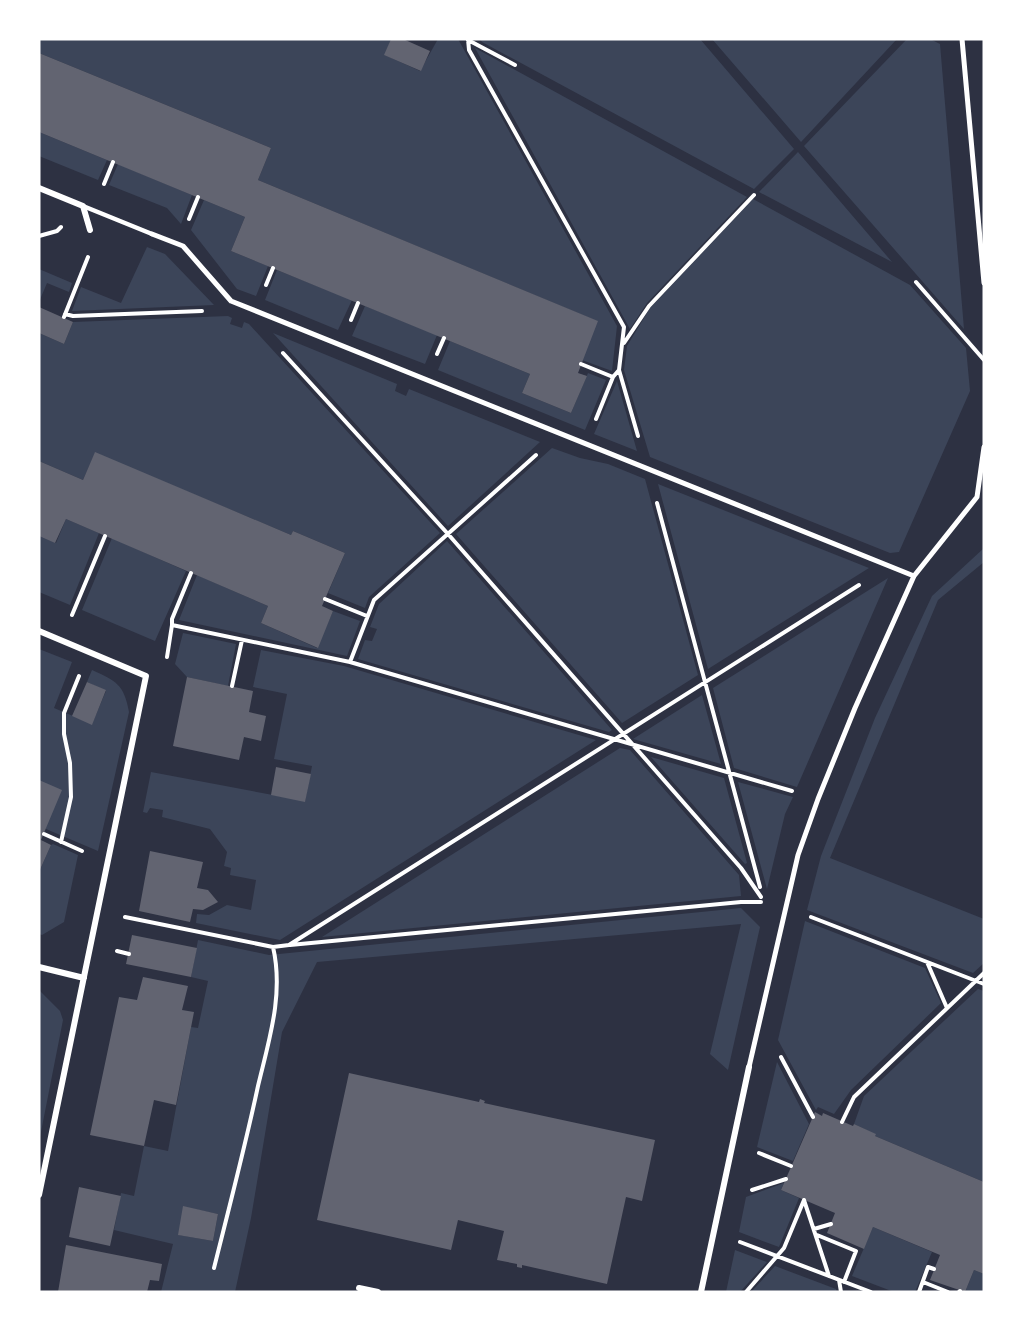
<svg xmlns="http://www.w3.org/2000/svg" width="1023" height="1331" font-family="'Public Sans',sans-serif">
  <style>
    .green { fill: #3c4559; fill-rule: evenodd }
    .building { fill: #626471 }
    .lines { fill: none; stroke-linecap: round; stroke-linejoin: round }
    .path { stroke: #fff; stroke-width: 4 }
    .service { stroke: #fff; stroke-width: 4.5 }
    .pedestrian { stroke: #fff; stroke-width: 5 }
    .minor { stroke: #fff; stroke-width: 6 }
  </style>
  <rect width="100%" height="100%" fill="#2d3142"/>
  <path class="green" d="M39,39H391L385,55L420,71L438,39H458L617,326L612,371L582,360L597,321L258,180L271,148L39,53Z
    M480,39H700L794,149L754,189L482,42Z
    M712,39H897L801,142Z
    M907,39H930L940,44L964,329L804,146Z
    M475,48L747,197L647,303L630,329Z
    M39,132L107,160L98,180L39,156Z
    M798,152L892,262L759,192Z
    M118,164L192,195L181,224L167,208L109,185Z
    M753,199L910,285L966,348L970,391L899,552L890,553L650,457L624,370L627,346L650,308Z
    M204,200L245,217L231,251L268,266L256,296L237,289L191,230Z
    M147,247L165,254L214,305L72,311L81,287L121,303Z
    M39,269L72,283L69,292L47,283L39,302Z
    M277,270L352,300L338,330L265,300Z
    M365,306L437,335L425,364L352,336Z
    M228,316L232,318L230,324L242,328L244,322L249,324L440,533L369,597L365,608L328,593L345,553L293,531L291,535L95,453L83,480L39,461V333L64,344L73,322Z
    M273,333L397,384L395,391L406,396L409,389L540,442L448,526Z
    M450,341L530,374L522,393L571,413L588,373L606,380L585,430L438,370Z
    M617,381L637,451L594,434Z
    M552,448L580,458L608,464L645,479L698,675L622,723L456,534Z
    M658,484L869,568L708,669Z
    M66,519L99,533L70,605L39,592V536L56,543Z
    M112,538L186,571L155,641L82,610Z
    M447,541L612,730L609,732L358,659L365,640L372,641L377,629L370,627L379,604Z
    M984,548V562L938,600L830,858L984,919V963L973,973L807,910L821,856L875,718L932,596Z
    M197,575L268,606L261,623L317,648L333,611L360,621L347,656L179,620Z
    M888,578L797,787L734,768L713,688Z
    M183,633L236,644L228,686L187,677L175,664Z
    M39,649L72,662L54,708L92,724L106,691L87,682L92,670C116,681 124,684 129,712L98,851L46,829L39,780Z
    M261,650L344,666L596,740L280,940L196,923L197,914L209,915L227,905L251,910L256,880L230,875L231,868L224,866L227,852L210,829L162,817L163,810L150,808L147,813L143,812L151,772L305,801L312,766L274,759L287,694L253,687Z
    M702,695L721,764L633,739Z
    M620,748L630,750L739,875L741,896L322,937Z
    M651,757L724,778L747,863L745,864Z
    M738,782L793,797L785,814L767,889Z
    M53,844L78,855L64,922L42,935L39,934V872L51,845Z
    M741,908L760,927L728,1070L710,1054L741,924L317,962L282,1032L251,1218L235,1292H161L173,1244L114,1230L121,1193L134,1196L144,1146L168,1151L191,1027L198,1028L208,981L191,977L198,940L269,955ZM184,1207L218,1214L213,1241L179,1235Z
    M805,921L925,968L941,1003L851,1090L834,1114L818,1107L816,1110L778,1040Z
    M978,989L984,991V1182L875,1136V1134L854,1124L864,1096Z
    M39,990L60,1011L63,1020L39,1142Z
    M777,1062L809,1124L793,1161L757,1147Z
    M784,1183L781,1190L799,1198L779,1247L739,1232L746,1197Z
    M873,1227L932,1252L915,1292H894L852,1276Z
    M735,1250L767,1262L740,1292H726Z
    M775,1266L836,1289L837,1292H751Z
    M974,1270L984,1274V1292H965Z"/>
  <path class="building" d="M391,39H403L430,51L421,71L384,55Z
    M39,53L271,148L258,180L598,321L578,373L587,376L571,413L522,393L530,374L231,251L245,217L39,132Z
    M39,307L73,322L64,344L39,333Z
    M95,452L291,535L293,531L345,553L322,606L333,611L318,648L261,623L268,606L66,519L55,543L39,536V461L83,480Z
    M187,677L253,691L249,712L266,716L261,741L244,737L239,760L173,746Z
    M87,682L106,690L92,725L72,716Z
    M276,767L311,774L305,802L271,795Z
    M39,780L62,790L41,840L51,845L39,872Z
    M150,851L203,862L197,888L208,890L218,902L203,910L193,909L190,922L139,911Z
    M132,935L197,948L191,977L126,964Z
    M143,977L188,986L182,1010L194,1012L176,1105L154,1100L144,1146L90,1135L119,997L137,1000Z
    M349,1073L479,1102L480,1099L485,1101L484,1103L655,1140L642,1201L626,1197L607,1284L522,1265V1268L517,1267V1264L497,1260L504,1231L458,1220L451,1250L317,1220Z
    M815,1112L822,1116L823,1113L853,1126L854,1124L876,1134L875,1136L984,1182V1274L974,1270L965,1292L930,1280L940,1255L873,1227L864,1249L827,1233L835,1213L781,1190Z
    M79,1187L121,1196L110,1246L69,1237Z
    M183,1206L218,1214L213,1241L178,1235Z
    M66,1245L162,1264L159,1281L150,1280L147,1292H58Z"/>
  <g class="lines">
    <path class="path" d="M468,39L469,50L624,327L619,370L613,377L596,419
      M468,40L515,65
      M104,184L113,162
      M189,219L198,197
      M39,236L57,231L61,227
      M916,282L984,360
      M266,285L273,268
      M65,314L73,316L202,311
      M64,317L88,257
      M351,320L358,303
      M624,343L649,306L754,195
      M283,353L448,534L741,868L761,897
      M437,354L444,338
      M581,364L613,377
      M619,370L638,436
      M657,503L760,887
      M325,599L367,616
      M72,615L105,536
      M172,625V619L191,573
      M167,657L172,625L350,662L792,791
      M350,662L374,600L536,455
      M232,686L242,640
      M44,834L82,851
      M61,842L71,797L70,763L64,734V713L79,676
      M125,917L273,947L289,945L859,585
      M811,917L984,984
      M290,945L741,902H761
      M117,951L129,954
      M927,962L947,1008
      M781,1057L813,1117
      M842,1122L854,1097L984,973
      M759,1153L791,1166
      M752,1190L786,1179
      M804,1200L829,1276
      M814,1229L831,1224
      M817,1235L856,1251L844,1282
      M740,1242L871,1292
      M214,1268C229,1208 245,1147 258,1086C269,1040 284,994 273,947
      M839,1280L841,1292
      M923,1282L948,1292
      M746,1292L784,1248L804,1200
      M919,1292L928,1267L934,1269
      M959,1292L960,1291"/>
    <path class="service" d="M83,206L152,234"/>
    <path class="pedestrian" d="M962,39L984,283
      M152,234L183,246L231,301L914,576
      M749,1067L798,855L818,799L855,708L914,576L977,497L984,447"/>
    <path class="minor" d="M39,188L83,206L90,230
      M39,631L146,676L39,1195
      M39,967L84,978
      M359,1288L378,1292
      M701,1292L749,1067"/>
  </g>
  <rect width="1023" height="1331" fill="none" stroke="#ffffff" stroke-width="81"/>
</svg>
